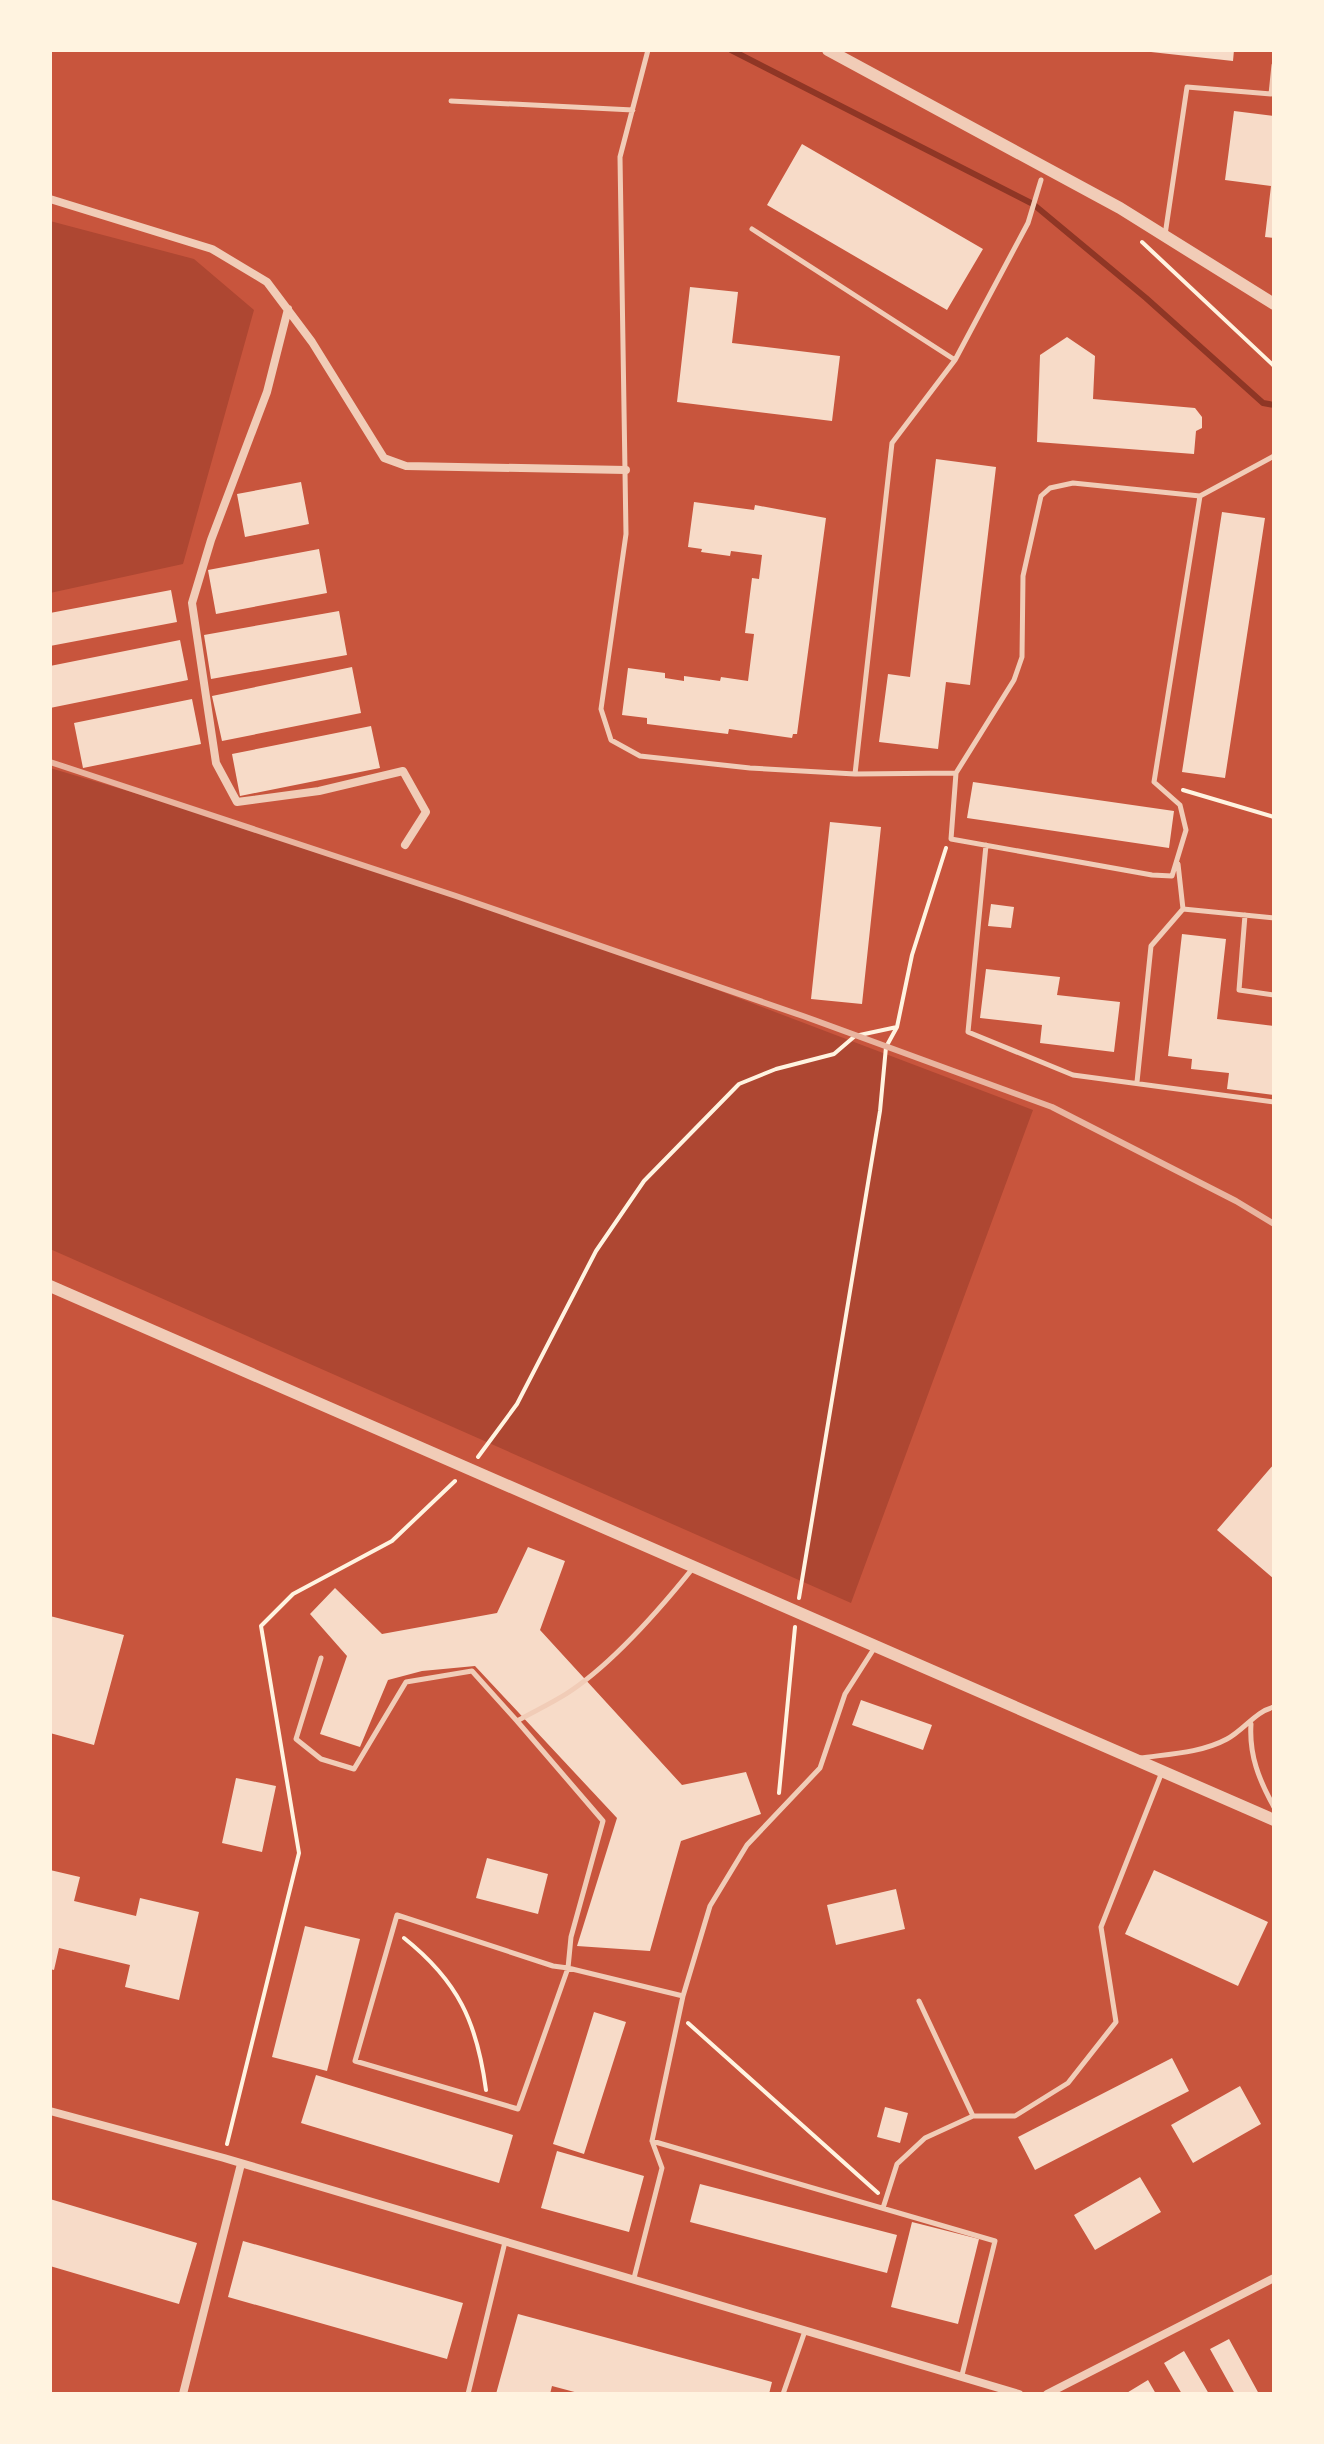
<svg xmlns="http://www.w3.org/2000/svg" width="1324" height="2444" font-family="'Work Sans',sans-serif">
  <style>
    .green { fill: #ae4732 }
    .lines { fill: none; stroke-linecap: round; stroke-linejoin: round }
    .stream { stroke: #8f3625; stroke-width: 6 }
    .building { fill: #f7dbc8 }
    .path { stroke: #fff3e0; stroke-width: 4 }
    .service { stroke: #f1ccb7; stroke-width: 5 }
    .minor { stroke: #f1ccb7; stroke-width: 8 }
    .tertiary { stroke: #f1ccb7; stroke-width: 12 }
    .rail { stroke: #e9b49f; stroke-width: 6 }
  </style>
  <rect width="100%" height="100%" fill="#c8553d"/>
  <path class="green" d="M50,221L194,259L254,310L183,564L50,593Z
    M50,768L209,815L575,936L1033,1110L851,1603L50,1249Z"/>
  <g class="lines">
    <path class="stream" d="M731,50L1033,204L1146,298L1263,403L1274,405"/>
  </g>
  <path class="building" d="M1151,50H1234L1233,61L1151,52Z
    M1234,111L1274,116V238L1265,237L1271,186L1225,180Z
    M802,144L983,249L947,310L767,205Z
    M690,287L738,292L732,343L840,356L832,421L677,402Z
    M1067,337L1095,356L1093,399L1195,408L1202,417V428L1196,431L1194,454L1037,442L1040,355Z
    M936,459L996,467L970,685L946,682L938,749L879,742L888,674L910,677Z
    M301,482L309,524L245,537L237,494Z
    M694,502L754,510L755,505L826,518L797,734H793L792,738L729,729L728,734L647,724V718L622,715L628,668L665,673V678L684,681V676L720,681L721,677L748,681L754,634L745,633L752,578L759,579L762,555L731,551L730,556L701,552L702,549L688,547Z
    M1222,512L1265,518L1225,778L1182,772Z
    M319,549L327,593L216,614L208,570Z
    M171,590L177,622L50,646V613Z
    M339,611L347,655L211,679L204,635Z
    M180,640L188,680L50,708V666Z
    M352,667L361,713L222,741L212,696Z
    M192,699L201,744L83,768L74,723Z
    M371,726L380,768L240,796L232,754Z
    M973,782L1174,811L1169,848L967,818Z
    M830,822L881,827L862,1004L811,999Z
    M991,904L1014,907L1011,928L988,926Z
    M1182,934L1226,939L1217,1019L1274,1026V1095L1227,1089L1229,1073L1191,1069L1192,1059L1168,1056Z
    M986,969L1060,977L1057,995L1120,1002L1114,1052L1040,1043L1042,1025L980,1018Z
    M1274,1464V1579L1217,1530Z
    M528,1547L565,1561L540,1630L682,1785L746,1772L761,1814L681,1841L650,1951L577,1946L617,1818L475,1666L422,1671L388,1680L360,1747L320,1734L347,1656L310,1614L335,1588L382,1634L497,1613Z
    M50,1616L124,1635L94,1745L50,1733Z
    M861,1700L932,1725L923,1750L852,1725Z
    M236,1778L276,1786L262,1852L222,1843Z
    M487,1858L548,1874L538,1914L476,1898Z
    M50,1870L80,1877L74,1901L136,1916L140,1898L199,1912L179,2000L125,1987L130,1965L59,1948L54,1970L50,1969Z
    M1154,1870L1268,1922L1238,1986L1125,1934Z
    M896,1889L905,1929L836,1945L827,1905Z
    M305,1926L360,1939L327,2071L272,2057Z
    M594,2012L626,2022L584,2154L553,2144Z
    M1172,2058L1189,2091L1035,2170L1018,2137Z
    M316,2075L513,2135L499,2183L301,2123Z
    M1240,2086L1261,2124L1193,2163L1171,2125Z
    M885,2107L908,2113L900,2143L877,2137Z
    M557,2151L644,2176L629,2232L541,2208Z
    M1140,2177L1161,2212L1095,2250L1074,2215Z
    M700,2184L897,2235L887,2273L690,2222Z
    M50,2199L197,2243L179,2304L50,2266Z
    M912,2222L979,2239L958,2324L891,2307Z
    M243,2241L463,2303L447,2359L228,2297Z
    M518,2314L772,2382L769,2394H582L552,2386L550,2394H496Z
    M1229,2339L1259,2394H1235L1210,2349Z
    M1184,2351L1209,2394H1182L1164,2363Z
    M1148,2380L1156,2394H1125Z"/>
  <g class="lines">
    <path class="path" d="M1142,242L1274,366
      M1183,790L1274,817
      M478,1457L517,1404L596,1251L644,1181L739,1084L776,1069L834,1054L855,1036L897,1027
      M799,1598L880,1111L886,1047L897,1027L912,955L946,848
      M779,1793L795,1627
      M404,1938C458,1981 477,2022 486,2090
      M688,2023L878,2193
      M227,2144L299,1853L261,1626L293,1594L392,1541L455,1481"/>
    <path class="service" d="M648,50L620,157L626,534L601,709L611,740L640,756L750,768L855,774L956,773
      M451,101L633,110
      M752,229L955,360L1028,223L1041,180
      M1165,235L1187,87L1271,94L1274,65
      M1200,496L1154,782L1180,805L1186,830L1172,876L1152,875L951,839L956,773L1014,680L1022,657L1023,576L1041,496L1050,488L1073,483L1200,496L1274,456
      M855,774L892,443L955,360
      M986,845L968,1032L1073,1075L1274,1102
      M1178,864L1183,909L1274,918
      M1245,915L1239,990L1274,995
      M1137,1082L1151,946L1183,909
      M321,1658L296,1739L321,1759L354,1769L406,1682L472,1671L517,1721C533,1712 550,1704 566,1694C610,1666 660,1609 693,1568
      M517,1721L603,1821L571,1937L568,1968L683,1996L710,1906L747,1845L820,1768L845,1694L875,1647
      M1251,1724C1249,1755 1259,1780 1274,1807
      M1140,1758C1169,1754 1201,1753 1227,1739C1244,1730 1256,1711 1274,1707
      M397,1915L553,1966L568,1968L518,2109L355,2061Z
      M919,2001L973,2116
      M652,2141L995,2241L962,2375
      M883,2208L897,2164L925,2138L973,2116H1015L1068,2083L1116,2022L1101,1927L1162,1772
      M634,2278L662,2168L652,2141L683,1996
      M468,2394L505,2242
      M783,2394L805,2331"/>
    <path class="minor" d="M50,199L212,249L267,282L312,342L384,458L406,466L626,470
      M288,309L267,392L211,540L192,603L216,763L237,802L319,791L403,771L426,812L405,845
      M50,2111L224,2158L1019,2394
      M183,2394L241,2164
      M1047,2394L1274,2278"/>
    <path class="tertiary" d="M828,50L1120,208L1274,304
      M50,1286L1274,1820"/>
    <path class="rail" d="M50,762L456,896L803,1016L1052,1107L1236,1201L1274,1224"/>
  </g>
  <rect width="1324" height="2444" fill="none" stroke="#fff3e0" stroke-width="104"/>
</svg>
